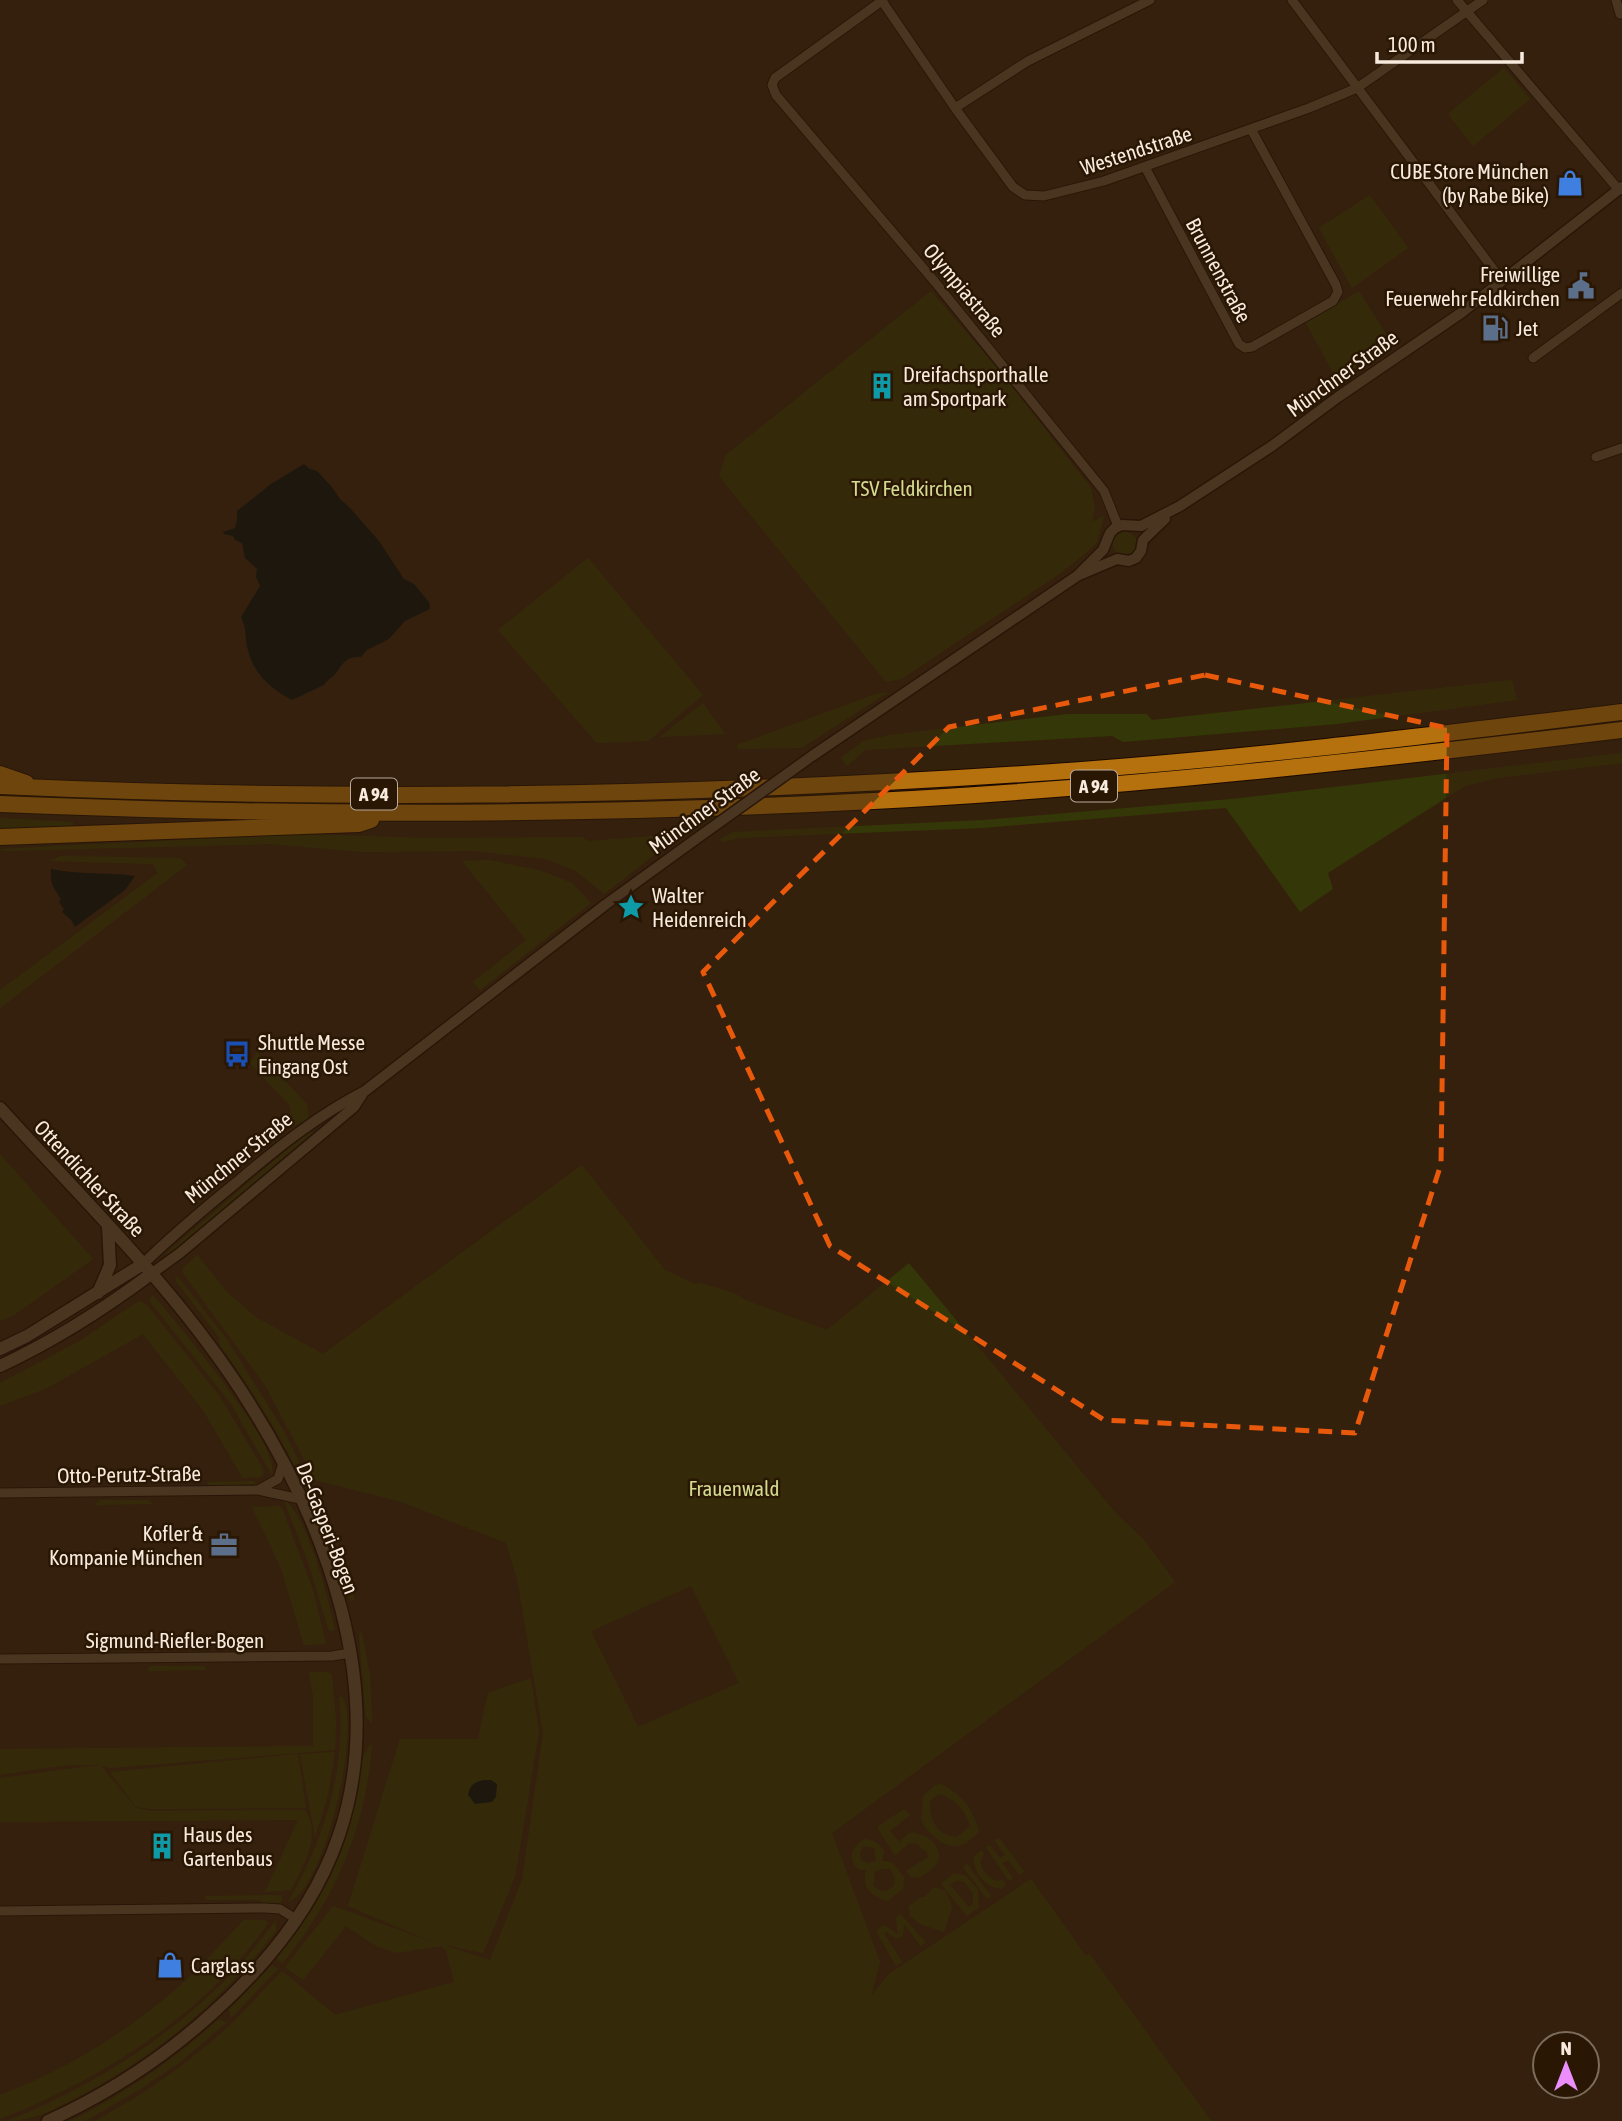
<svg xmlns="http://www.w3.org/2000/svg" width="1622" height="2121" font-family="'Asap Condensed',sans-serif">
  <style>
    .green { fill: #343707; fill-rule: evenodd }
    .water { fill: #000d11 }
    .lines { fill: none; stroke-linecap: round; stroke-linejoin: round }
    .minor-casing { stroke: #1b0900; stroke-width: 11 }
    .tertiary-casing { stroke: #1b0900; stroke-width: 13 }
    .secondary-casing { stroke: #1b0900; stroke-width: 15 }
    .motorway-casing { stroke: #1b0900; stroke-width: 18 }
    .minor { stroke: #644e39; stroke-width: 9 }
    .tertiary { stroke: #644e39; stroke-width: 10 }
    .secondary { stroke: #644e39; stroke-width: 12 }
    .motorway { stroke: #b4710e; stroke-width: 16 }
    .tertiary-bridge-casing { stroke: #1b0900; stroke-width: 13; stroke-linecap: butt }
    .tertiary-bridge { stroke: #644e39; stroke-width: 10 }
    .marked { fill: none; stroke: #e8590c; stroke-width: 5; stroke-dasharray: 14 9; stroke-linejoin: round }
    .labels { text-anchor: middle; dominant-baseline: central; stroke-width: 5; stroke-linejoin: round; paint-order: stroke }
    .shield { fill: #2a1703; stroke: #baab9c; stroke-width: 2 }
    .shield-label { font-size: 19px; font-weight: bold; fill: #f8ebde }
    .street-label { font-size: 21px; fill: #f8ebde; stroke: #2a1703 }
    .poi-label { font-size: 21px; fill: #f8ebde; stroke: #2a1703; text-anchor: start }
    .park-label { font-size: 21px; fill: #d3db8f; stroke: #2a1703 }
  </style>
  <rect width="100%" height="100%" fill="#34210c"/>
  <path class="green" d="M1504,68L1530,99L1473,146L1448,114Z
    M1370,195L1408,248L1352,288L1319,228Z
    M931,291L1002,374L1091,488L1095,507L1092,522L1104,516L1097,542L1086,553L1058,575L901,679L886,682L719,476L726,455Z
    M1359,291L1392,344L1337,380L1306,323Z
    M1113 544a12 12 0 1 1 24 0a12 12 0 1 1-24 0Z
    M588,558L703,695L648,741L597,743L498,630Z
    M1512,680L1517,700L1337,724L1123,742L1112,736L865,750L847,766L841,758L863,741L890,735L1067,714H1147L1152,720Z
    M889,692L801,748L738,749L737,745L873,695Z
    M703,703L725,734L660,737Z
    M1622,753V763L1498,778L1465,786L1328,873L1333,889L1300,912L1226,808L983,828L740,838L723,842L720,839L733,832L983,820L1231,799Z
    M0,818L73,822L74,827L0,829Z
    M299,834L427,838L581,837L589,841L662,835L667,845L604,894L576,871L546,859L475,851L364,852L272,844L4,851L0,849Z
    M60,856L180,858L187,865L0,1008V990L158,873L153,864L50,861Z
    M488,860L539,870L572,883L591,903L480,990L473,982L526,940L462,861Z
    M257,1052L307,1104L309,1119L292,1127L290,1106L250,1063Z
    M310,1130L312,1133L169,1255L166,1253Z
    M0,1154L93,1259L14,1315L0,1321Z
    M582,1165L665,1270L695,1284L700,1283L734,1293L745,1300L827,1330L909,1263L1114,1511L1144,1540L1175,1582L832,1833L880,1962L871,1996L889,1974L1031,1879L1086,1956L1089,1953L1211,2121H95C143,2095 188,2064 229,2026C247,2009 264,1989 282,1971L335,2015L454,1982L446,1950L441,1946L396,1953L378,1947L346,1926L303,1980L285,1967L333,1906L435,1943L348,1906L400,1739H478L488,1693L531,1678L539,1732L515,1877L483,1953L440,1944L490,1960L522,1880L543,1733L517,1578L506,1543L402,1502L315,1480L266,1387L183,1273V1268L197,1255L228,1293L257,1318L323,1354ZM691,1586L739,1683L638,1727L591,1631Z
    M175,1277H178L226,1338L285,1433L323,1512L355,1600L351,1601C332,1567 323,1528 307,1492C284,1440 253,1391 220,1345L219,1337L176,1281Z
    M153,1295C176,1323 281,1444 272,1475L231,1404L149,1300Z
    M139,1301L147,1305L220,1397L262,1467L264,1472L261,1477L243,1478L203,1410L143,1334L47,1388L0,1406V1383L78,1342Z
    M255,1481V1484L209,1486L207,1482Z
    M283,1498C309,1519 327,1596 335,1630L329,1631L308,1562Z
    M99,1500H149L153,1504L95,1505Z
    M279,1506L282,1508L313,1590L326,1644L304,1645L281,1568L252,1507Z
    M362,1632L370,1677L372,1723L366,1717L365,1709L359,1633Z
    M150,1666H204L207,1670L147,1671Z
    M309,1672H328L332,1675L336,1721L335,1750L110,1768C86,1759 28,1771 0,1775V1749L313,1746V1696Z
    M339,1697H342C362,1727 324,1892 288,1902C324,1840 347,1769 339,1697Z
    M372,1743C367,1826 334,1901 282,1964L277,1958C314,1914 343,1861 355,1805C359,1786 358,1756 372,1743Z
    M335,1752L328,1795L315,1837L300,1754Z
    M298,1754L306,1808L151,1809L136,1807L110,1772Z
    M91,1766H101L136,1808L151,1811L305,1810C322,1836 303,1866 291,1890L265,1892L298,1820L0,1822V1778Z
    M941,1784C962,1794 973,1809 979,1832C974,1836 968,1843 961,1845C945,1850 928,1834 921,1820L923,1796L935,1785ZM938,1794C954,1797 966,1811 970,1826L957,1837C937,1835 929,1821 930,1801Z
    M904,1809L910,1815L890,1831L899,1842L909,1833C922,1831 946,1846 937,1863C934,1869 924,1874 919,1878L911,1877L906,1871L928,1857L927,1852L916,1843H909L895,1856L877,1827Z
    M999,1838L1024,1871L1020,1875L1008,1860L1002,1863L1013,1878L1009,1881L986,1847L990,1845L1000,1858L1005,1855L995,1841Z
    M864,1839C874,1840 878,1843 884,1851L882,1861L892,1862L904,1877L903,1889L888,1901C872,1896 861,1888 866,1870H859C846,1858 852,1847 864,1839ZM864,1846L874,1848L876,1861L867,1863L861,1860L860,1852ZM882,1869H890L895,1877L894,1886L886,1891L879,1890L873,1886L875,1871Z
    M982,1850L984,1854C975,1866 986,1875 995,1881L1003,1880L1006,1884L1001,1889C985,1888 973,1872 974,1856Z
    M967,1864L991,1896L987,1899L963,1867Z
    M953,1874L965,1875L978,1890L979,1907L967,1916L941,1884ZM955,1881H963L973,1893V1904L969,1907L950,1885Z
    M934,1887L946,1891L952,1907L944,1932L920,1924L910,1916L909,1906L921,1897H925Z
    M282,1895L281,1903H262L260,1900H207L205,1896Z
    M900,1914L926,1942L921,1946L904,1924L903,1936L897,1939L886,1932L884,1933L902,1962L896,1966L876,1931L884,1925L898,1934L896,1918Z
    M244,1920H265L268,1923C206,2014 100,2080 0,2119V2095C67,2070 131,2030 184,1982C205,1963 224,1940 244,1920Z
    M276,1920V1931C223,1999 157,2055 81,2095C57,2108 34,2121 7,2121C112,2079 209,2013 276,1920Z
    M272,1965L278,1969L231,2018L229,2010Z
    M218,2020L227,2022L179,2063L142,2088L85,2121H70C124,2095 173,2060 218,2020Z"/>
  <path class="water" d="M304,464L310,469L317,471L332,487L340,499L350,508L379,541L404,579L414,584L429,602L430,609L405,621L389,639L367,650L361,657C347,657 344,661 337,672C333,677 328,679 324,685L292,700C271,689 253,673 248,650C244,637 248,633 241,617L260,586L256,577L257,569L245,558L242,543L235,540L233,536L224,534L223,532L235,528L237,521V511L271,484Z
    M51,869C78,875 107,872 135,876L125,890L75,927L71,920L62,912L64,909L59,902L61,900C54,886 50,887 51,869Z
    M484,1780H491L497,1784L496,1797L492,1802L475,1804L468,1795C470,1785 474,1782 484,1780Z"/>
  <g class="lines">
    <g class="minor-casing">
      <path id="minor" d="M883,0L775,78L772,85L776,95L935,282L1104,491L1118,526
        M1292,0L1502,281
        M1457,0L1619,190
        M1616,0L1620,14
        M882,1L955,108L1013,187L1025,195L1044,196L1104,181L1309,108L1357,88L1483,0
        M955,108L1028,61L1150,0
        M1145,167L1239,344L1245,348L1252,347L1333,301L1338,292L1336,285L1251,129
        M1533,358L1622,293
        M1596,457L1622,448
        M260,1489L278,1479L283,1463
        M0,1493L258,1490L300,1499
        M0,1659L332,1656L350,1653
        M0,1911L265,1908L280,1909L296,1919"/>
    </g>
    <g class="tertiary-casing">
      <path id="tertiary" d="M1077,576L1103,550L1110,533L1115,528L1122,525L1141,526L1180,506L1272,446L1338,397L1461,313L1622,187
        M812,756L1077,576L1117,559L1129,561L1136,558L1141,551L1143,540L1165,519
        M143,1264C173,1235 205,1208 237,1182C277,1148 318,1115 365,1091L605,905L696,839
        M151,1274L180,1253L354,1107L363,1093"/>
    </g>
    <g class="secondary-casing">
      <path id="secondary" d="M0,1108C86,1203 181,1294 249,1403C327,1526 388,1690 339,1835C316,1903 269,1962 216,2010C166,2056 110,2093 48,2121
        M98,1293L110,1265L108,1226
        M0,1349L27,1336L143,1264
        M0,1366C54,1341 104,1309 151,1274"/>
    </g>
    <g class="motorway-casing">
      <path id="motorway" d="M0,774L26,783
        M0,786C351,802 703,796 1053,772C1243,759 1433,735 1622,712
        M0,804C291,816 583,816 874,801C1124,788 1373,760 1622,730
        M0,837L359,824L371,820"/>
    </g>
    <use href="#minor" class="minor"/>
    <use href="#tertiary" class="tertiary"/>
    <use href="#secondary" class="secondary"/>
    <use href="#motorway" class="motorway"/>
    <g class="tertiary-bridge-casing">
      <path id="tertiary-bridge" d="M696,839L812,756"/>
    </g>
    <use href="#tertiary-bridge" class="tertiary-bridge"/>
  </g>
  <path d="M0 0H1622V2121H0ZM1205,675L1447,728L1441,1164L1355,1433L1104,1420L830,1246L703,972L949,727Z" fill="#34210c" fill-opacity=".55" fill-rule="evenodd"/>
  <path class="marked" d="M1205,675L1447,728L1441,1164L1355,1433L1104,1420L830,1246L703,972L949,727Z"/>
  <defs>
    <g id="shop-bare" transform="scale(2.1)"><path d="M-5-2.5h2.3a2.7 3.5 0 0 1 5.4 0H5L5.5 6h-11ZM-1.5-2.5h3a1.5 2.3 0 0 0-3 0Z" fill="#3f7fe0" stroke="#2a1703" stroke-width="2.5" paint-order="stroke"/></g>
    <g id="civic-bare" transform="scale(2.1)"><path d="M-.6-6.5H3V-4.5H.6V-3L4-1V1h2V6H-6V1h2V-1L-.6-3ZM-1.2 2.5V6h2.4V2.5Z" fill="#5c6f8a" stroke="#2a1703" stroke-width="2.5" paint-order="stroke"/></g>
    <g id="fuel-bare" transform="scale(2.1)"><path d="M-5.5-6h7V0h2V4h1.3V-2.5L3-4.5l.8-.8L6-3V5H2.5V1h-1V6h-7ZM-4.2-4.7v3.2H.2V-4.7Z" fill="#5c6f8a" stroke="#2a1703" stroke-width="2.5" paint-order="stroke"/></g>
    <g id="building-bare" transform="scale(2.1)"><path d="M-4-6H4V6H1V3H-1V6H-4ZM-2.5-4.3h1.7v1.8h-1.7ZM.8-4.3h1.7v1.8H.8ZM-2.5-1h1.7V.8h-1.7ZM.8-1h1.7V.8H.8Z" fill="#0f9aa8" stroke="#2a1703" stroke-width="2.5" paint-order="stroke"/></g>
    <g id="sight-bare" transform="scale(2.1)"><path d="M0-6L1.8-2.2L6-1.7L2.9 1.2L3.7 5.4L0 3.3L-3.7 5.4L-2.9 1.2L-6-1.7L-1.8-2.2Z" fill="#0f9aa8" stroke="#2a1703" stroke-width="2.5" paint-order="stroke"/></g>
    <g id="bus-bare" transform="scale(2.1)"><path d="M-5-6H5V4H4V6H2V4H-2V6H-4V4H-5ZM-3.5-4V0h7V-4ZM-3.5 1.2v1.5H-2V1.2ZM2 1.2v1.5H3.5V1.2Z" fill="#1a4fb4" stroke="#2a1703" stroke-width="2.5" paint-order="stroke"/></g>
    <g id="office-bare" transform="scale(2.1)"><path d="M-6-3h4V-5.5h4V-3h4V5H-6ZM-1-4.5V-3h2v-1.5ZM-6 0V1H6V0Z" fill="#5c6f8a" stroke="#2a1703" stroke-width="2.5" paint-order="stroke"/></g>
  </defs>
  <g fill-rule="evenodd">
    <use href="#shop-bare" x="1570" y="183"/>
    <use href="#civic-bare" x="1581" y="286"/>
    <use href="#fuel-bare" x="1495" y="328"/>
    <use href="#building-bare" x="882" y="386"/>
    <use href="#sight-bare" x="631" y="907"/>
    <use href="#bus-bare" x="237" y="1054"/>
    <use href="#office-bare" x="224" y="1545"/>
    <use href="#building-bare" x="162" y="1846"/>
    <use href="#shop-bare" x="170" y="1965"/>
  </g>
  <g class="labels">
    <g class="shield">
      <rect x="1071" y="770.5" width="46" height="31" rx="5"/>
      <rect x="351" y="778.5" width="46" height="31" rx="5"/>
    </g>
    <g class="shield-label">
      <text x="1094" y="786">A 94</text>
      <text x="374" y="794">A 94</text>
    </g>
    <g class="street-label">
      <text transform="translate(1136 150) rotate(-18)">Westendstraße</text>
      <text transform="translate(1219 270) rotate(62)">Brunnenstraße</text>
      <text transform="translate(965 290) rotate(50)">Olympiastraße</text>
      <text transform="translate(1342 373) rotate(-36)">Münchner Straße</text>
      <text transform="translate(704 810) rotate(-36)">Münchner Straße</text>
      <text transform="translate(238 1157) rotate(-39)">Münchner Straße</text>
      <text transform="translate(90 1178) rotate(47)">Ottendichler Straße</text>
      <text transform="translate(129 1474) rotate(-1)">Otto-Perutz-Straße</text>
      <text transform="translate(328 1528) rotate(69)">De-Gasperi-Bogen</text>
      <text x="175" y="1640">Sigmund-Riefler-Bogen</text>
    </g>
    <g class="poi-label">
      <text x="1549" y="171" text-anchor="end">CUBE Store München<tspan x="1549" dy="24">(by Rabe Bike)</tspan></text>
      <text x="1560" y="274" text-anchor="end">Freiwillige<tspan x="1560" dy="24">Feuerwehr Feldkirchen</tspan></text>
      <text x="1516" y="328">Jet</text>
      <text x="903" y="374">Dreifachsporthalle<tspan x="903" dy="24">am Sportpark</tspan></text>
      <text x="652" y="895">Walter<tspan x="652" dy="24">Heidenreich</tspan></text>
      <text x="258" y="1042">Shuttle Messe<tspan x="258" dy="24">Eingang Ost</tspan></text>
      <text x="203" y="1533" text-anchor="end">Kofler &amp;<tspan x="203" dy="24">Kompanie München</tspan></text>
      <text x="183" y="1834">Haus des<tspan x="183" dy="24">Gartenbaus</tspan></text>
      <text x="191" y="1965">Carglass</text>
    </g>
    <g class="park-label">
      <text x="912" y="488">TSV Feldkirchen</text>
      <text x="734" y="1488">Frauenwald</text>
    </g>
  </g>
  <g transform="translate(1566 2065)"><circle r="33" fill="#2a1703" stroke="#7c6c5b" stroke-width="2"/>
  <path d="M0-5L12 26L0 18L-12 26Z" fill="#eb8dfb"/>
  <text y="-10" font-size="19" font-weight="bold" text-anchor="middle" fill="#f8ebde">N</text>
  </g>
  <path d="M1377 52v10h145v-10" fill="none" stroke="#f8ebde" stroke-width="3.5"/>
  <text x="1388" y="52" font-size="21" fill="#f8ebde" stroke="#2a1703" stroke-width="5" paint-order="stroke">100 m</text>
</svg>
